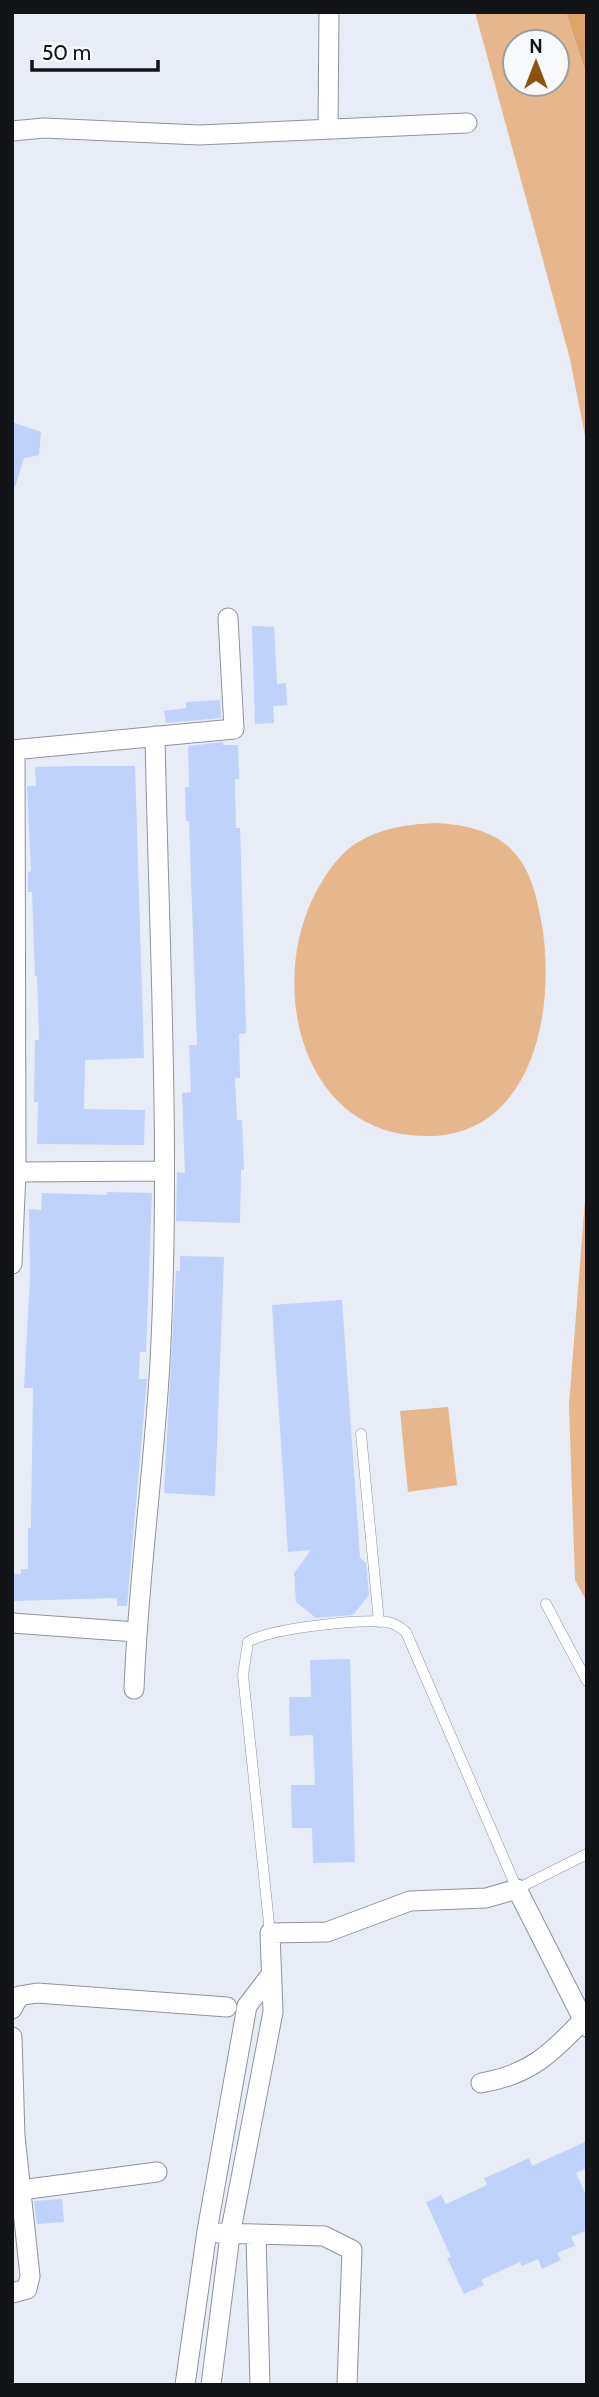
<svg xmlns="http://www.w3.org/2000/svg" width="599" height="2397" font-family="Cabin,sans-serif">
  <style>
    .green { fill: #e6b78d; fill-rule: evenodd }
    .water { fill: #dea26a }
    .building { fill: #c0d1fb }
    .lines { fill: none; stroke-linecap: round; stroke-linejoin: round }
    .service-casing { stroke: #8e939c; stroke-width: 11 }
    .minor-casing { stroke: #8e939c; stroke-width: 21 }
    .service { stroke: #fff; stroke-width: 10 }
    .minor { stroke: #fff; stroke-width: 19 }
  </style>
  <rect width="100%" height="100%" fill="#e7ecf6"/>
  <path class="green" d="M475,12H566L587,77V446L570,359ZM515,42H557V84H515Z
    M437,823C463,825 489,829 510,848C530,867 536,894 541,920C557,1003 536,1136 427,1136C302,1137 266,986 316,892C327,872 340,852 360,841C384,827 410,824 437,823Z
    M587,1174V1602L575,1580L569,1405Z
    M448,1407L457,1485L408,1492L400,1411Z"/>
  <path class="water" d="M566,12H587V77Z"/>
  <path class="building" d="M12,422L41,432L39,455L24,458L15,487L12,486Z
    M252,626L274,627L277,684L286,683L287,705L273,706L274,723L255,724Z
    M220,700L221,718L166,723L164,711L186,708V702Z
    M223,742V745H238L239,779H235L236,828H240L246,1033L239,1034L240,1078H235L237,1120H242L244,1170H241L240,1223L176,1221L177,1172L185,1173L182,1093L191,1092L189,1045H197L189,821H186L185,787H189L188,746Z
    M75,766H135L144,1058L85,1060L84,1109L145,1110L144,1145L37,1144L38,1102H34L35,1040H39L37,976H35L32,892H28V872L31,871L27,786H36L35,767Z
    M107,1192L152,1193L146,1352H140L139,1379H147L127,1606H117V1598L12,1601V1574H21V1569H28V1528H31L33,1388H24L30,1277L29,1209L41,1210L42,1193L107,1195Z
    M180,1256L224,1257L215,1496L164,1493L176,1271H180Z
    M342,1300L360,1558L366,1563L369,1595L353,1615L316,1618L296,1602L294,1573L311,1550L288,1552L272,1305Z
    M350,1659L355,1862L313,1863L312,1828H292L291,1785H315L313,1735L290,1736L289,1697H311L310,1660Z
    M587,2141V2168L576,2173L587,2197V2230L571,2237L575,2246L557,2253L561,2260L542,2269L538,2259L522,2266L520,2262L481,2280L484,2285L464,2294L447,2258L451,2257L426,2202L441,2195L446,2204L487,2185L484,2178L501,2171L529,2158L532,2166Z
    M62,2199L64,2222L37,2224L34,2201Z"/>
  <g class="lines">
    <g class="service-casing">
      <path id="service" d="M361,1434L379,1622
        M546,1604L587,1681
        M270,1933L243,1675L248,1642C271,1628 359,1619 387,1622C394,1623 400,1627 406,1632L517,1889L587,1854"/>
    </g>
    <g class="minor-casing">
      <path id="minor" d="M328,128L329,12
        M12,131L44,128L199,135L467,123
        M12,750L234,729L228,618
        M15,750L16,1172L164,1171
        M12,1172H16L12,1264
        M12,1623L136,1632
        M134,1689C138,1580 154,1471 160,1362C171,1154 159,944 155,736
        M12,2009L19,1996L37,1993L227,2007
        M12,2037L15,2136L30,2276L27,2289L12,2293
        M481,2083C529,2075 551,2054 583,2020
        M21,2190L157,2172
        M218,2233L324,2236L352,2250L347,2385
        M256,2236L260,2385
        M185,2385L207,2231L247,2006L270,1976
        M211,2385L230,2235L273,2012L270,1933L327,1932L410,1901L486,1898L517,1889L587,2027"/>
    </g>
    <use href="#service" class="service"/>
    <use href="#minor" class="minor"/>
  </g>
  <rect width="599" height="2397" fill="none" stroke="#121417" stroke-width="28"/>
  <g transform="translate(536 63)"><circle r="33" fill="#f7f9fd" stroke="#9b9da1" stroke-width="2"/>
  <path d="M0-5L12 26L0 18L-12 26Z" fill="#8e540e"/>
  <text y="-10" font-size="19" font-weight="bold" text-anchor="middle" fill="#121417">N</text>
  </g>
  <path d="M32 60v10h126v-10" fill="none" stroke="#121417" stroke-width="3.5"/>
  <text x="42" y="60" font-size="21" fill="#121417" stroke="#f7f9fd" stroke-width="5" paint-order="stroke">50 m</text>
</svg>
